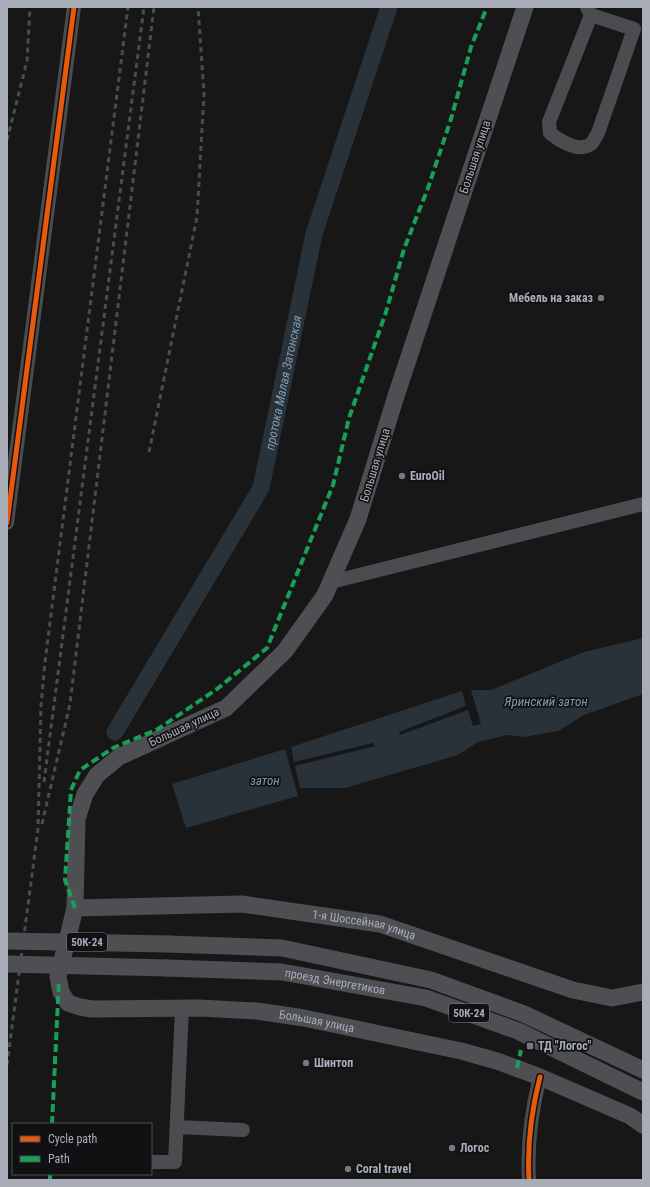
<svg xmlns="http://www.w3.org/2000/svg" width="650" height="1187" font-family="'Roboto Condensed',sans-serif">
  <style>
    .water { fill: #2a3239 }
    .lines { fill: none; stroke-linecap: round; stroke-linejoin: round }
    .river { stroke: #2a3239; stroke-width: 17 }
    .minor { stroke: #4b4c50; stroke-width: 14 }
    .major { stroke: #4d4f52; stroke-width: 17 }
    .rail { stroke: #4b4c4f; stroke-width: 3; stroke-dasharray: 5 4; stroke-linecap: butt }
    .major-bridge { stroke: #4d4f52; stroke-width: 17 }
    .quiet { stroke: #1a9f57; stroke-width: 4; stroke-dasharray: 8 4; stroke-linecap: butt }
    .cycleway-casing { stroke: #111113; stroke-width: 8 }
    .cycleway { stroke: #e8590c; stroke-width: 5 }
    .poi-dot { fill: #757880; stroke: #111113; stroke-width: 1.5 }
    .labels { text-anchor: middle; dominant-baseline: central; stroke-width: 3.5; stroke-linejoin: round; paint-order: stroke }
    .shield { fill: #111113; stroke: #7b7e86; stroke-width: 1 }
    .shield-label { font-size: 11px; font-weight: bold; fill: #a8adb8 }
    .street-label { font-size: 12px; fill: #a8adb8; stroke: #111113 }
    .poi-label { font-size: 12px; font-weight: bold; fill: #a8adb8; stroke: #111113; text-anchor: start }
    .water-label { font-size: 13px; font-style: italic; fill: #7f9bb3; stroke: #111113 }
  </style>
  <rect width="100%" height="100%" fill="#171717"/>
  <path class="water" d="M643,638V694L584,715L558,731L524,737L507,735L478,742L458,755L345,788H300L295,766L375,746L373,743L294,762L291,747L462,691L466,706L399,732L400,735L468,710L473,726L481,724L471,690H491L584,652Z
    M285,749L298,796L186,828L172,784Z"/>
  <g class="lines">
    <path class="river" id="s1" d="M115,732L261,488L314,234L389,7"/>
    <path class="minor" d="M587,7L591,15L634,29L598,133C596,136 594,141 591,144C579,153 560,141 550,133L549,122L591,15
      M7,523L74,7
      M331,582L643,504
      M177,1127L243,1130
      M151,1162H175L182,1008
      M529,1180C527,1144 531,1112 540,1077"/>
    <g class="major">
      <path id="s2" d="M525,7L395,399L358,519L325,595L285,651L226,708L119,757L97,775L85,794L77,819L75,908L58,977L61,992L68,1003L80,1007L92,1009L199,1008L257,1011L304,1018L461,1051L497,1061L540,1077L630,1116L643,1125"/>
      <path id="s3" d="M75,908L242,904L380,924L573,990L612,998L643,992"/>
      <path d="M168,944L282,948L431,980L524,1014L643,1070"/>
      <path id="s4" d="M167,968L282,972L426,998L518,1031L643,1092"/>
    </g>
    <path class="rail" d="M7,140L27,61L30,7
      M149,452L197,217L204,94L198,7
      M44,782L144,7
      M42,824L70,704L154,7
      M7,1065L38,829L41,705L45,662L128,7"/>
    <path class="major-bridge" d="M7,941L168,944
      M7,964L167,968"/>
    <path class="quiet" d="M75,908L65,880L71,790L80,770L113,748L158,729L217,689L267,648L333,485L349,418L386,312L404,249L428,188L451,119L471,47L487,7
      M517,1068L521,1050
      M52,1124L59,980
      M50,1180V1174"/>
    <g class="cycleway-casing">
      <path id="cycleway" d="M7,523L74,7
        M529,1180C527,1144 531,1112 540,1077"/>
    </g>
    <use href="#cycleway" class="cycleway"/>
  </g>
  <g class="poi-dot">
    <circle cx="601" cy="298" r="4"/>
    <circle cx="402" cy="476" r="4"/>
    <rect x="526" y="1042" width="8" height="8" rx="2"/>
    <circle cx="306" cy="1063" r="4"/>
    <circle cx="452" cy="1148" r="4"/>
    <circle cx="348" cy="1169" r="4"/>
  </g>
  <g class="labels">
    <g class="shield">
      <rect x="67" y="933" width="40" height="18" rx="3"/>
      <rect x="449" y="1004" width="40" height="18" rx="3"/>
    </g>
    <g class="shield-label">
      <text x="87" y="942">50К-24</text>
      <text x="469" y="1013">50К-24</text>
    </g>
    <g class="street-label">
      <text transform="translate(475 157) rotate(-72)">Большая улица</text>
      <text transform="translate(375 465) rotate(-73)">Большая улица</text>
      <text transform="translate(184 727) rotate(-25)">Большая улица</text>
      <text stroke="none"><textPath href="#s3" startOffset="291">1-я Шоссейная улица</textPath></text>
      <text stroke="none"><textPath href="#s4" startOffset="169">проезд Энергетиков</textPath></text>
      <text stroke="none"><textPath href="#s2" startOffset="1406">Большая улица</textPath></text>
    </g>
    <g class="poi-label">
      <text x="593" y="298" text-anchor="end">Мебель на заказ</text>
      <text x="410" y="476">EuroOil</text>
      <text x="538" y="1046">ТД "Логос"</text>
      <text x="314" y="1063">Шинтоп</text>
      <text x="460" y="1148">Логос</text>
      <text x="356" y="1169">Coral travel</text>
    </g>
    <g class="water-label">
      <text stroke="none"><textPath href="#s1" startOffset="392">протока Малая Затонская</textPath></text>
      <text x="546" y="701">Яринский затон</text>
      <text x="265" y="780">затон</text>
    </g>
  </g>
  <rect width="650" height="1187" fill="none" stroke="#a8adb8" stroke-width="16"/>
  <rect x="12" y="1123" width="140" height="52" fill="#111113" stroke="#4d4f55"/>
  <rect x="20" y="1136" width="20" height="6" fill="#e8590c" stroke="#4d4f55"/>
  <text x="48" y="1143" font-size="12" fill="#a8adb8">Cycle path</text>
  <rect x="20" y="1156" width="20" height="6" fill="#1a9f57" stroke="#4d4f55"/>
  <text x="48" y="1163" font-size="12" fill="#a8adb8">Path</text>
</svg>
